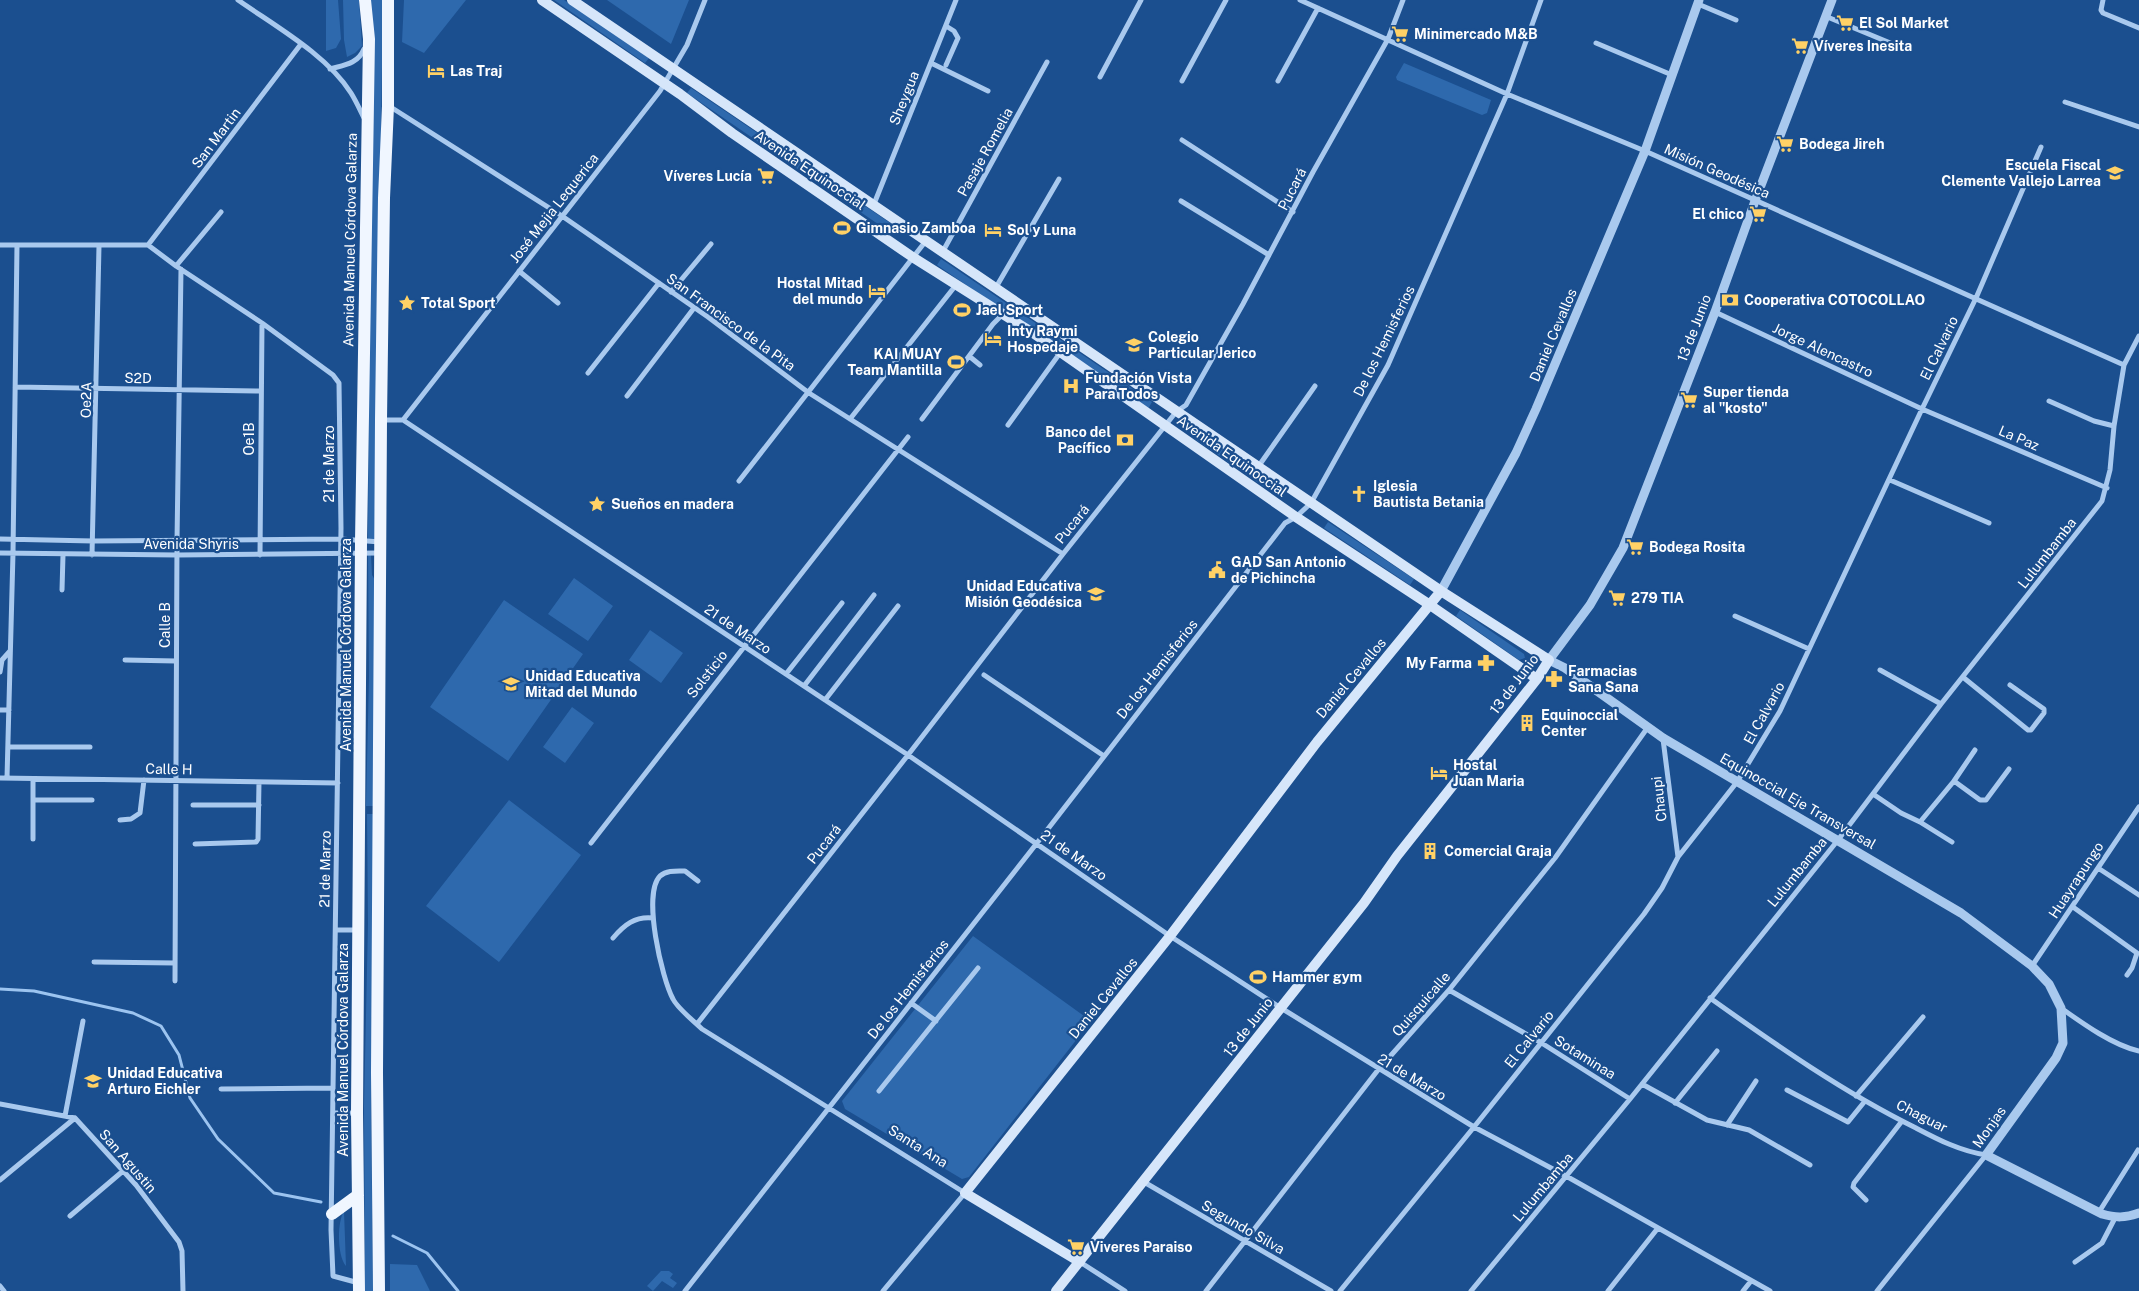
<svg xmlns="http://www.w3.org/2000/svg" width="2139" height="1291" font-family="'Public Sans',sans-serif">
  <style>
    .green { fill: #2e69ad }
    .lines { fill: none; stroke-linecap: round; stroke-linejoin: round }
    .stream { stroke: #9cc4f0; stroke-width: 3 }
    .minor { stroke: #a9c9ee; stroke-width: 5 }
    .tertiary { stroke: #a9c9ee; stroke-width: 9 }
    .secondary { stroke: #d6e6fa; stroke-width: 10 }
    .primary { stroke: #f0f6ff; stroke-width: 12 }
    .labels { text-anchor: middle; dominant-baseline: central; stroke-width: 4.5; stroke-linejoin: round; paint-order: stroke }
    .poi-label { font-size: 14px; font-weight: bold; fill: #fff; stroke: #1b4f8f; text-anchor: start }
    .street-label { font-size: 14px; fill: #fff; stroke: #1b4f8f }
  </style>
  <rect width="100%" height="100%" fill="#1b4f8f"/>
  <path class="green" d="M326,0H338L341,39L336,48L326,51Z
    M343,0H359L362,46L355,53L347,57L344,40Z
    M371,0H383L375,539H368Z
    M404,0H466L424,53L402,42Z
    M554,0H564L649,58L645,63Z
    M607,0H689L671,44Z
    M1404,63L1491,100L1487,113L1482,115L1397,80L1396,77Z
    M691,88L899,229L894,235L687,93Z
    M941,259L1152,402L1148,409L937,265Z
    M1199,433L1280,489L1276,495L1195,439Z
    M1328,522L1414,579L1410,585L1324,528Z
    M368,555H371L372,575L375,580V806H366L369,677Z
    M574,578L613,606L588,641L548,614Z
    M504,600L583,654L508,761L430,707Z
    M1460,610L1524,654L1525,658L1519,660L1456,616Z
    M650,630L683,653L661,683L629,660Z
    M572,707L594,723L565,763L543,747Z
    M509,800L581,855L499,962L426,906Z
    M367,814H375L371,1105L373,1291H365L364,1106L368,924Z
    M973,936L1091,1021L969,1177L962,1179L845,1109L842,1101Z
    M344,1211L346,1266C337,1256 337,1222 344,1211Z
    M390,1264L417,1265L430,1291H390Z
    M661,1271H669L673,1274L670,1278L677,1283L673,1288L662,1281L653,1291L647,1286Z"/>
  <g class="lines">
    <path class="stream" d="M0,989L34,991L133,1013L161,1026L179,1055L190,1098L218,1139L274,1193L321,1202
      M393,1236L427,1253L458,1291"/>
    <path class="minor" d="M238,0C275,26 327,55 351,93C356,101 360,110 364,118
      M1300,0L1507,94L1645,151L2124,365
      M2103,0L2101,10L2103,13L2139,28
      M1698,4L1736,20
      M1825,16L1900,47
      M946,26L954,31L958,38L946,65
      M1596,43L1672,75
      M931,63L988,91
      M330,69C344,65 358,64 364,49
      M1100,77L1141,0
      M1182,81L1226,0
      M1278,81L1318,8
      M2065,102L2139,127
      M389,106L562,216L708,317L809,393L1063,554
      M1182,140L1293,212
      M1181,201L1269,255
      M874,204L956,0
      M0,245H148L176,266L262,323L333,375L339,383L341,528L331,1230L333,1276L359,1283
      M148,245L301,44
      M942,253L1047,62
      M176,266L221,212
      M519,271L558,303
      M995,289L1059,179
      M671,292L711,244
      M1715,312L1922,409L2107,488
      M969,356L980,365
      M588,373L659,283
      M15,387L261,391
      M627,396L694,308
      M2049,401L2094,421L2114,426
      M850,419L956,285
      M922,419L993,324L1002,315
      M381,420H403L908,755L1170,936L1281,1008L1474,1127L1566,1176L1770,1291
      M403,420L660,91L687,45L705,0
      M1008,425L1060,353
      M1258,467L1315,386
      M1890,480L1989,523
      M739,481L925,242
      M0,539L93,541L341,539L380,542
      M0,553L177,555L379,553
      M92,555L99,246
      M260,555L262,323
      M62,590L63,555
      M1735,616L1809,649
      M125,660L176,661
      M1880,670L1941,704
      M0,672L2,660L10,651
      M786,674L842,603
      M984,675L1104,756
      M1964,678L2028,730H2031L2044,713V709L2010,685
      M804,686L874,595
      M825,700L898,606
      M0,710H9
      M1663,739L1678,857
      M8,747H90
      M0,778L338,783
      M7,778L13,553L17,245
      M33,779V839
      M1954,781L1975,750
      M1873,794L1901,813L1920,822L1954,781L1980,800H1986L2009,769
      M33,800H92
      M193,805H259
      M120,820L131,819L140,813L144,780
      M1920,822L1952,842
      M591,843L908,437
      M195,844L256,842L258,839L259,782
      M2098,868L2139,895
      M698,881L685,871C676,871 667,870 660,876C642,894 662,979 673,999C678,1009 694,1021 702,1029L965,1193L883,1291
      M2073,907L2137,953L2132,968L2127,975
      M336,930H358
      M613,938C624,925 635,916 653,918
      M94,962L175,963
      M2032,966L2139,807
      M175,981L177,541L181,269
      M1449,990L1540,1042L1630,1099
      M1710,998C1776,1045 1843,1092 1916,1128C1939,1140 1960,1151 1986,1155L1877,1291
      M911,1003L936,1021
      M2061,1008C2082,1023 2114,1046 2139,1051
      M697,1024L908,755L1063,554L1176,412L1186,405L1243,304L1313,172L1388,39L1403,0
      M1642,1084L1707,1120L1749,1130L1810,1165
      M221,1089L333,1088
      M1787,1090L1848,1122L1865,1101
      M879,1091L978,968
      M1856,1096L1923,1017
      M1675,1103L1717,1051
      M0,1104L75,1118L136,1185L179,1242L182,1251L183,1291
      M333,1113H357
      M65,1116L83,1021
      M1727,1125L1756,1081
      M0,1180L75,1118
      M1144,1182L1331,1291
      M1866,1200L1853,1187L1854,1183L1902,1121
      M2099,1212L2138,1150
      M70,1216L123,1171
      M1080,1262L1125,1291
      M2075,1262L2102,1243L2115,1218
      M0,1286L4,1291
      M685,1291L1037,843L1285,523L1296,517L1311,503L1388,365L1507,94L1541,0
      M1206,1291L1378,1070L1449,990L1555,858L1648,727
      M1340,1291L1474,1127L1644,914L1662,888L1678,857L1737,782L1780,711L1922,409L1976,298L2041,147
      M1471,1291L1630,1099L1838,840L1941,704L2102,501L2110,470L2114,426L2124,365L2139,336
      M1608,1291L1658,1228
      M1743,1291L1751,1281"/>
    <path class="tertiary" d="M1832,0L1755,201L1715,312L1623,548L1590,605L1549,660L1565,668L1663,738L1961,913L2032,966L2049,984L2061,1008L2063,1043L2056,1058L1986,1155L2102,1214C2116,1218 2125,1218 2139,1213
      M1441,591L1516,453L1536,409L1645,151L1699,0"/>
    <path class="secondary" d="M542,0L680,94L732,133L914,258L1033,333L1296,517L1430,605L1537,679
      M572,0L1441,591L1549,660L1537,679L1397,856L1364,903L1056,1291
      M1080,1262L965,1193L1170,936L1317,742L1441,591"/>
    <path class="primary" d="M332,1214L358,1195
      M359,1291L357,1113L361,542L369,39L365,0
      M379,1291L377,1073L381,420L384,198L388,106V0"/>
  </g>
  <defs>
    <g id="supermarket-bare" transform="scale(1.35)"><path d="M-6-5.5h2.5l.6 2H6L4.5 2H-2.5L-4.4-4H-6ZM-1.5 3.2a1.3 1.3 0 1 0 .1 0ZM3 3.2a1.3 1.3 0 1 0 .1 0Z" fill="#ffd166" stroke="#1b4f8f" stroke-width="2.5" paint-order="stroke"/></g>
    <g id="hotel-bare" transform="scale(1.35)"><path d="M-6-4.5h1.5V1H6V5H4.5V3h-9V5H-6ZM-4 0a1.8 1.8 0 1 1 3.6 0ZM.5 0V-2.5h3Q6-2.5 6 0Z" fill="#ffd166" stroke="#1b4f8f" stroke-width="2.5" paint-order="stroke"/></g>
    <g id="school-bare" transform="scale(1.35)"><path d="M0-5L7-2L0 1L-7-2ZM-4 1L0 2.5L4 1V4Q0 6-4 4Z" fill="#ffd166" stroke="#1b4f8f" stroke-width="2.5" paint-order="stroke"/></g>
    <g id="stadium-bare" transform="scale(1.35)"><path d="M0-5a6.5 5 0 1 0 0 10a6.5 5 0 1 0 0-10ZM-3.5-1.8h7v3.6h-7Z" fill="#ffd166" stroke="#1b4f8f" stroke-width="2.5" paint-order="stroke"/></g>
    <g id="bank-bare" transform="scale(1.35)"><path d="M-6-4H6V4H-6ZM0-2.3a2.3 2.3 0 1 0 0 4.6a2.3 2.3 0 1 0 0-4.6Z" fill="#ffd166" stroke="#1b4f8f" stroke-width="2.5" paint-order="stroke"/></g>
    <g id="sight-bare" transform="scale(1.35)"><path d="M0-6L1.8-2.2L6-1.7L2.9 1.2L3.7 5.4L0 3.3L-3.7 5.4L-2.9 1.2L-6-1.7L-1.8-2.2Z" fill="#ffd166" stroke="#1b4f8f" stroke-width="2.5" paint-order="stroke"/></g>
    <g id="hospital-bare" transform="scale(1.35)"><path d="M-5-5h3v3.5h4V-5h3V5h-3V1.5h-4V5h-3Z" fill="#ffd166" stroke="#1b4f8f" stroke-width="2.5" paint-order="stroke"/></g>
    <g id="church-bare" transform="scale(1.35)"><path d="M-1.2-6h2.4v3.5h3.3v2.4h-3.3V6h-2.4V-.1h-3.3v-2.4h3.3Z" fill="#ffd166" stroke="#1b4f8f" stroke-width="2.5" paint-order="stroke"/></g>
    <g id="civic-bare" transform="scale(1.35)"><path d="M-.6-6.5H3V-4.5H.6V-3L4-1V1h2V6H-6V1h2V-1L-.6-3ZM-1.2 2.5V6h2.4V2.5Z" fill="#ffd166" stroke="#1b4f8f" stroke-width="2.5" paint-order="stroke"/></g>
    <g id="pharmacy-bare" transform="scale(1.35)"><path d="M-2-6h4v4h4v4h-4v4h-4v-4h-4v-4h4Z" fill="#ffd166" stroke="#1b4f8f" stroke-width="2.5" paint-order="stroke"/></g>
    <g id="university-bare" transform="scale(1.35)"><path d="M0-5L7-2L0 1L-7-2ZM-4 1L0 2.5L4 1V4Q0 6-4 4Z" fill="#ffd166" stroke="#1b4f8f" stroke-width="2.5" paint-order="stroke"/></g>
    <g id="building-bare" transform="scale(1.35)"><path d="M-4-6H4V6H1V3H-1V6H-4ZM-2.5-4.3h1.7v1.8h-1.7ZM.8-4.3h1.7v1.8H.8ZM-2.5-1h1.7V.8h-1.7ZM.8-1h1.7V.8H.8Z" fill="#ffd166" stroke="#1b4f8f" stroke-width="2.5" paint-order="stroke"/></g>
  </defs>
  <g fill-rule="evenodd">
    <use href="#supermarket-bare" x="1845" y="23"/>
    <use href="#supermarket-bare" x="1400" y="34"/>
    <use href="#supermarket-bare" x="1800" y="46"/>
    <use href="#hotel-bare" x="436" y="71"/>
    <use href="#supermarket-bare" x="1785" y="144"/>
    <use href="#school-bare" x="2115" y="173"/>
    <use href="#supermarket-bare" x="766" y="176"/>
    <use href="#supermarket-bare" x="1758" y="214"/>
    <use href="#stadium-bare" x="842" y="228"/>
    <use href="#hotel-bare" x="993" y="230"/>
    <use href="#hotel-bare" x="877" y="291"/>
    <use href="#bank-bare" x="1730" y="300"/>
    <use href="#sight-bare" x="407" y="303"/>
    <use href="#stadium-bare" x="962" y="310"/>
    <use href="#hotel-bare" x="993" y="339"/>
    <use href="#school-bare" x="1134" y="345"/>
    <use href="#stadium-bare" x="956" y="362"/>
    <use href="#hospital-bare" x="1071" y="386"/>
    <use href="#supermarket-bare" x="1689" y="400"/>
    <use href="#bank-bare" x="1125" y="440"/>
    <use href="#church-bare" x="1359" y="494"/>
    <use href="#sight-bare" x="597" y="504"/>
    <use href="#supermarket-bare" x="1635" y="547"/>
    <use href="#civic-bare" x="1217" y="570"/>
    <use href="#school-bare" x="1096" y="594"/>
    <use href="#supermarket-bare" x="1617" y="598"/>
    <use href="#pharmacy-bare" x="1486" y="663"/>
    <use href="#pharmacy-bare" x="1554" y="679"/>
    <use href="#university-bare" x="511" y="684"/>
    <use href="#building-bare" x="1527" y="723"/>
    <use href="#hotel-bare" x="1439" y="773"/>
    <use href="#building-bare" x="1430" y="851"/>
    <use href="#stadium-bare" x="1258" y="977"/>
    <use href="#school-bare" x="93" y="1081"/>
    <use href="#supermarket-bare" x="1076" y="1247"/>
  </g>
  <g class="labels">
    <g class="poi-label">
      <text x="1859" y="23">El Sol Market</text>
      <text x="1414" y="34">Minimercado M&amp;B</text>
      <text x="1814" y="46">Víveres Inesita</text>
      <text x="450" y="71">Las Traj</text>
      <text x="1799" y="144">Bodega Jireh</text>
      <text x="2101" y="165" text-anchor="end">Escuela Fiscal<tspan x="2101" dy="16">Clemente Vallejo Larrea</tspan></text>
      <text x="752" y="176" text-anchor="end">Víveres Lucía</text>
      <text x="1744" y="214" text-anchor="end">El chico</text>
      <text x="856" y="228">Gimnasio Zamboa</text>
      <text x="1007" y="230">Sol y Luna</text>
      <text x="863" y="283" text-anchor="end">Hostal Mitad<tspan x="863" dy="16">del mundo</tspan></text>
      <text x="1744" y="300">Cooperativa COTOCOLLAO</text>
      <text x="421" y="303">Total Sport</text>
      <text x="976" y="310">Jael Sport</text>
      <text x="1007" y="331">Inty Raymi<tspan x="1007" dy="16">Hospedaje</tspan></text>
      <text x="1148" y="337">Colegio<tspan x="1148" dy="16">Particular Jerico</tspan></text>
      <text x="942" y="354" text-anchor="end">KAI MUAY<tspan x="942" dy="16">Team Mantilla</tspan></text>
      <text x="1085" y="378">Fundación Vista<tspan x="1085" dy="16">Para Todos</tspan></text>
      <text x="1703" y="392">Super tienda<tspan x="1703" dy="16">al "kosto"</tspan></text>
      <text x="1111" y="432" text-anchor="end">Banco del<tspan x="1111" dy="16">Pacífico</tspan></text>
      <text x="1373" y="486">Iglesia<tspan x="1373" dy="16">Bautista Betania</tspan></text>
      <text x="611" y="504">Sueños en madera</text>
      <text x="1649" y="547">Bodega Rosita</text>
      <text x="1231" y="562">GAD San Antonio<tspan x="1231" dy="16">de Pichincha</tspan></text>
      <text x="1082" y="586" text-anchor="end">Unidad Educativa<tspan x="1082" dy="16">Misión Geodésica</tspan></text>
      <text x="1631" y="598">279 TIA</text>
      <text x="1472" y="663" text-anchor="end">My Farma</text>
      <text x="1568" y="671">Farmacias<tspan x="1568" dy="16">Sana Sana</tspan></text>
      <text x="525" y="676">Unidad Educativa<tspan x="525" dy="16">Mitad del Mundo</tspan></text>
      <text x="1541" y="715">Equinoccial<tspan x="1541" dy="16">Center</tspan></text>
      <text x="1453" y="765">Hostal<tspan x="1453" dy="16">Juan Maria</tspan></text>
      <text x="1444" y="851">Comercial Graja</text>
      <text x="1272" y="977">Hammer gym</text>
      <text x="107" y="1073">Unidad Educativa<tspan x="107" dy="16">Arturo Eichler</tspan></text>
      <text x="1090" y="1247">Viveres Paraiso</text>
    </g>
    <g class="street-label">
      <text transform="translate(904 98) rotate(-68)">Sheygua</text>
      <text transform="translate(216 138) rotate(-53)">San Martin</text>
      <text transform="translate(985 152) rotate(-61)">Pasaje Romelia</text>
      <text transform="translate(810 170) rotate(34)">Avenida Equinoccial</text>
      <text transform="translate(1717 171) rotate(24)">Misión Geodésica</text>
      <text transform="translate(1292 189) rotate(-63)">Pucará</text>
      <text transform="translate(554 208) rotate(-52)">José Mejia Lequerica</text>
      <text transform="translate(350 240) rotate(-89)">Avenida Manuel Córdova Galarza</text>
      <text transform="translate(731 322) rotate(36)">San Francisco de la Pita</text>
      <text transform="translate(1694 328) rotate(-69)">13 de Junio</text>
      <text transform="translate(1553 335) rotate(-67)">Daniel Cevallos</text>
      <text transform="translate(1384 341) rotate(-64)">De los Hemisferios</text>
      <text transform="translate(1939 348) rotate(-64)">El Calvario</text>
      <text transform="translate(1823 350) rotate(25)">Jorge Alencastro</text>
      <text transform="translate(138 378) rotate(1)">S2D</text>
      <text transform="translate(86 400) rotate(-89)">Oe2A</text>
      <text transform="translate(2019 438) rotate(23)">La Paz</text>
      <text transform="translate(249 439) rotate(-90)">Oe1B</text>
      <text transform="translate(1232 456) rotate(35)">Avenida Equinoccial</text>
      <text transform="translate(329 464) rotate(-90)">21 de Marzo</text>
      <text transform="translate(1072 524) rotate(-51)">Pucará</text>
      <text x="191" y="544">Avenida Shyris</text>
      <text transform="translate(2047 553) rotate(-52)">Lulumbamba</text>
      <text transform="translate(165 625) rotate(-90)">Calle B</text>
      <text transform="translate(738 629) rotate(34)">21 de Marzo</text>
      <text transform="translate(346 645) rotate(-90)">Avenida Manuel Córdova Galarza</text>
      <text transform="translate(1157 669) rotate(-52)">De los Hemisferios</text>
      <text transform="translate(707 674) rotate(-52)">Solsticio</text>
      <text transform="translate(1351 678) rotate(-50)">Daniel Cevallos</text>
      <text transform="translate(1514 684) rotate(-53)">13 de Junio</text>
      <text transform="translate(1764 713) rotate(-61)">El Calvario</text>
      <text transform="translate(169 769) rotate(1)">Calle H</text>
      <text transform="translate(1659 799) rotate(-97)">Chaupi</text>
      <text transform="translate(1798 801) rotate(30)">Equinoccial Eje Transversal</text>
      <text transform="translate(824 844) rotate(-52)">Pucará</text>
      <text transform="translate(1074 855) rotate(35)">21 de Marzo</text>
      <text transform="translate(325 869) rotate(-89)">21 de Marzo</text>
      <text transform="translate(1797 872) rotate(-51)">Lulumbamba</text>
      <text transform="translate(2076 880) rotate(-57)">Huayrapungo</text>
      <text transform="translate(908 989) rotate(-52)">De los Hemisferios</text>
      <text transform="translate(1103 998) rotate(-51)">Daniel Cevallos</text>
      <text transform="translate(1421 1004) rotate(-49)">Quisquicalle</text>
      <text transform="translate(1248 1027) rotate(-52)">13 de Junio</text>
      <text transform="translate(1529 1039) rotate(-51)">El Calvario</text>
      <text transform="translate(343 1050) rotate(-90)">Avenida Manuel Córdova Galarza</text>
      <text transform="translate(1585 1057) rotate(32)">Sotaminaa</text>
      <text transform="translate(1412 1077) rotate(31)">21 de Marzo</text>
      <text transform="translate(1922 1116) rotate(27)">Chaguar</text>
      <text transform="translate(1989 1127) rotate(-55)">Monjas</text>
      <text transform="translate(918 1146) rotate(32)">Santa Ana</text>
      <text transform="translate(128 1161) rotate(49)">San Agustin</text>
      <text transform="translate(1543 1187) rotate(-50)">Lulumbamba</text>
      <text transform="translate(1243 1227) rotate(30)">Segundo Silva</text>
    </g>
  </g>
</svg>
